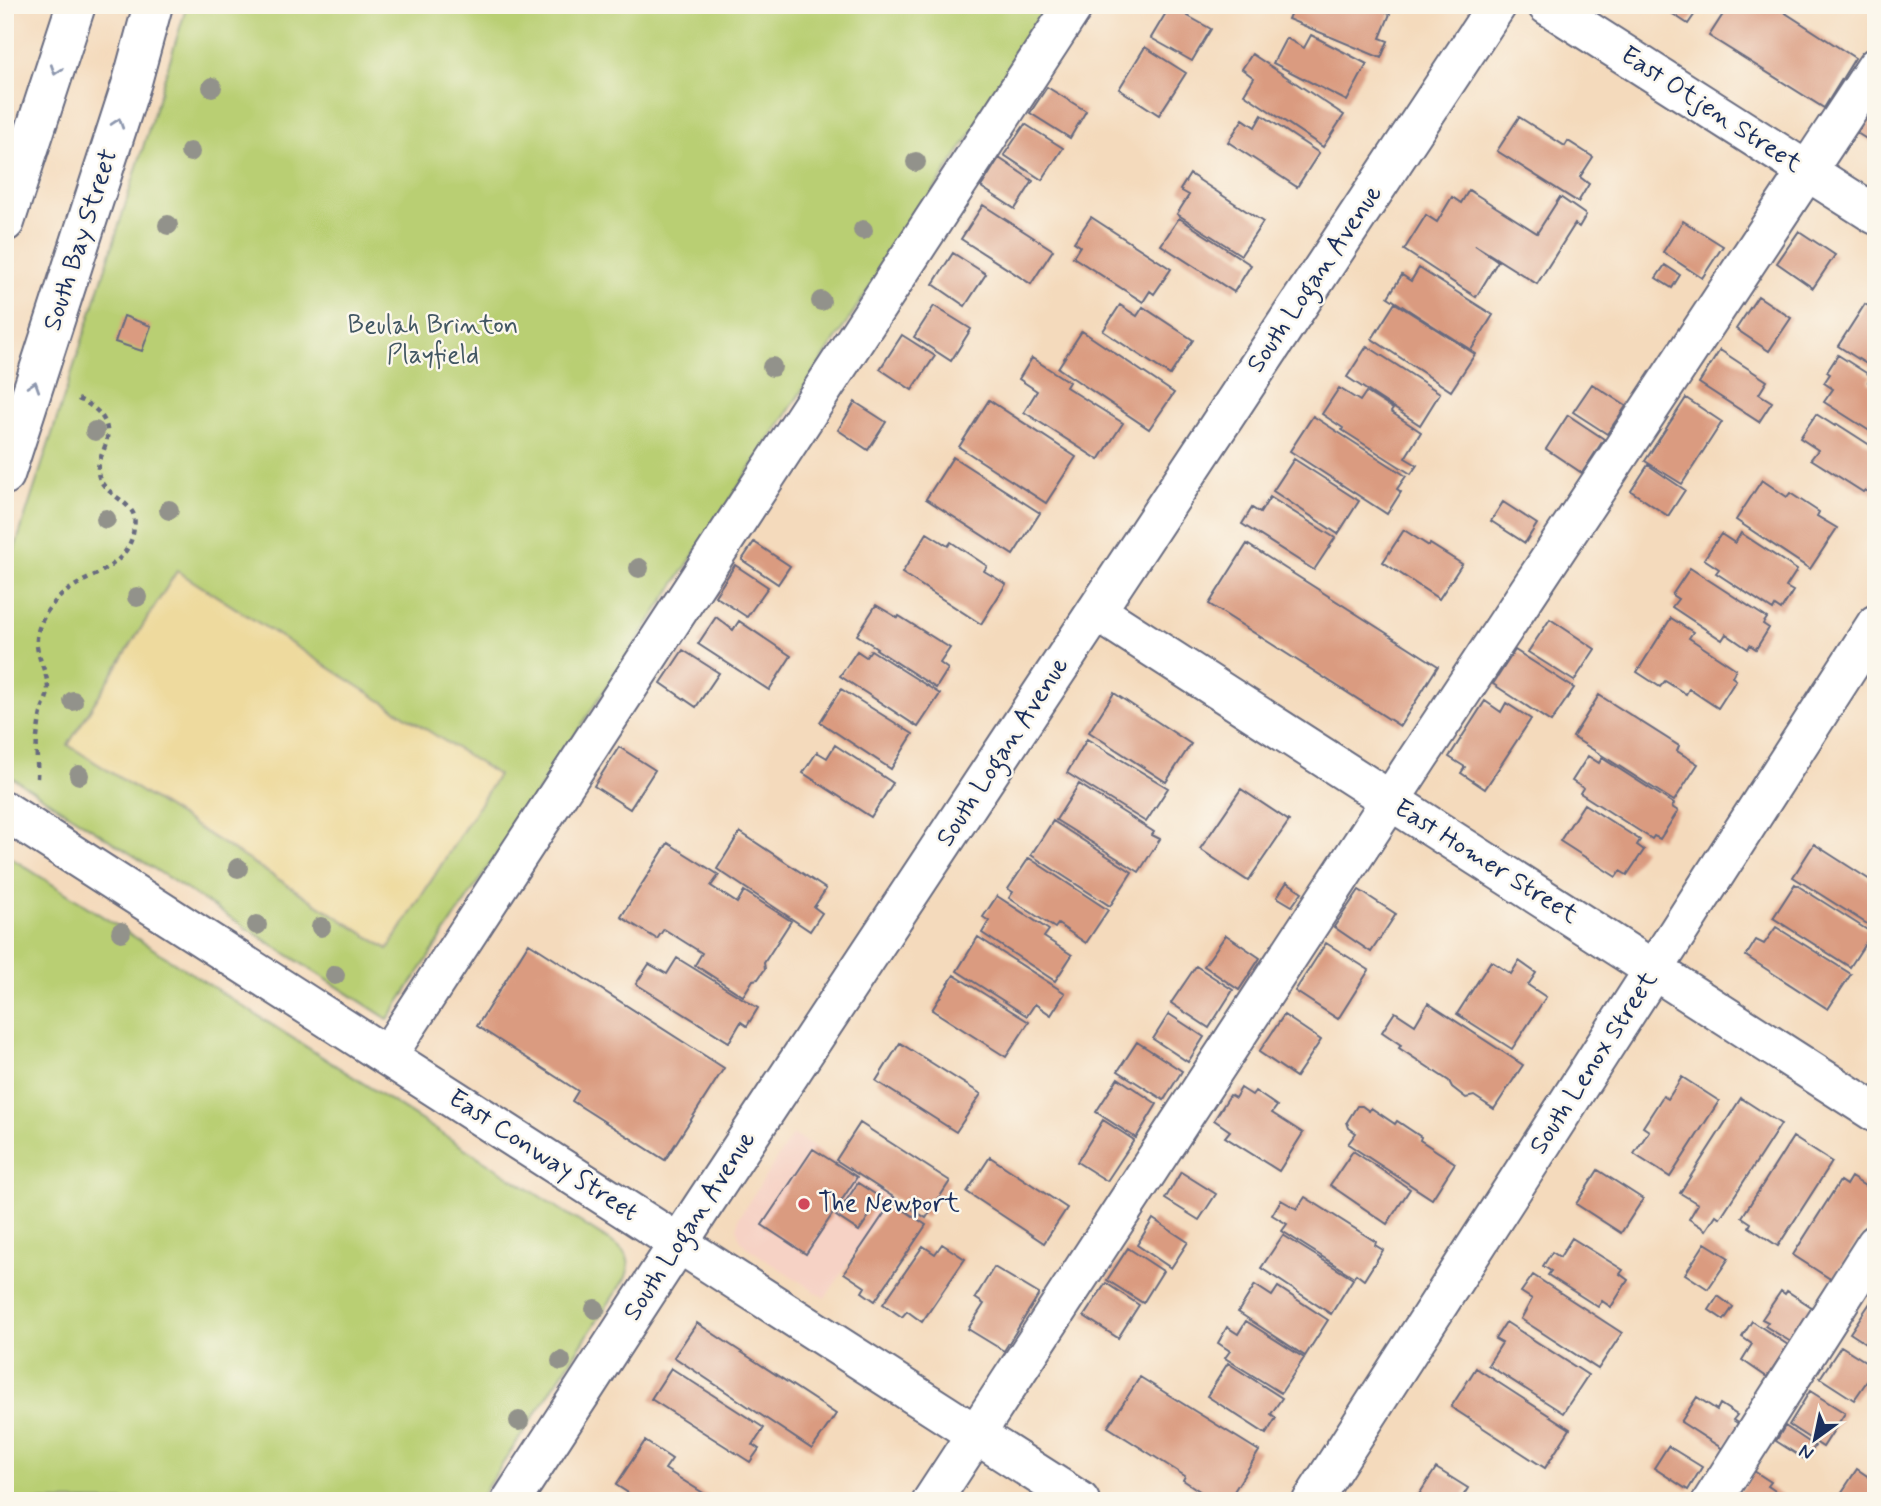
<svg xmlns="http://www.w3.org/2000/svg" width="1881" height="1506" font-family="Mynerve,sans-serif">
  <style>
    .built { fill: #f6d2c5 }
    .green { fill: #b9cf73; stroke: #6a7f68; stroke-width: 2 }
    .sand { fill: #eeda9e; stroke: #84847e; stroke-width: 2 }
    .building { fill: #da9b80 }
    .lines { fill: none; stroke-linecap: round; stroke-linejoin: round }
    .minor-casing { stroke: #676b7f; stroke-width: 42 }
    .major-casing { stroke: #676b7f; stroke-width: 42 }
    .path { stroke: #676b7f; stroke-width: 4.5; stroke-dasharray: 5 5; stroke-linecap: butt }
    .minor { stroke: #fff; stroke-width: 38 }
    .major { stroke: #fff; stroke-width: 38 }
    .tree { fill: #92928b }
    .oneway { stroke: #8d97ae }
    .poi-dot { fill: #d1495b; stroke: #fbf7ec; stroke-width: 2.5 }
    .labels { text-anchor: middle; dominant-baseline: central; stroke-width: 5; stroke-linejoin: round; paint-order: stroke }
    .street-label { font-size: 26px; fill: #1b2f5e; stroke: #fbf7ec }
    .park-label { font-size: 26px; fill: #425763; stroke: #fbf7ec }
    .poi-label { font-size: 26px; fill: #1b2f5e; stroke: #fbf7ec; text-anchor: start }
  </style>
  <rect width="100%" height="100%" fill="#fbf7ec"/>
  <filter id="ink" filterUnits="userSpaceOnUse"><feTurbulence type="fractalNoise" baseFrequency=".0143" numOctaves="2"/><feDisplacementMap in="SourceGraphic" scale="14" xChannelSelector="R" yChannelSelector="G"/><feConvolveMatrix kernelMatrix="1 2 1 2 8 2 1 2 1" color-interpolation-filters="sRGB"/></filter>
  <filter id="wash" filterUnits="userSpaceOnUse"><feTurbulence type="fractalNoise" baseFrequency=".00686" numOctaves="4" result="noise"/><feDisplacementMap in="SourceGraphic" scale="28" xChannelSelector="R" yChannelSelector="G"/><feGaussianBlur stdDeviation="1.57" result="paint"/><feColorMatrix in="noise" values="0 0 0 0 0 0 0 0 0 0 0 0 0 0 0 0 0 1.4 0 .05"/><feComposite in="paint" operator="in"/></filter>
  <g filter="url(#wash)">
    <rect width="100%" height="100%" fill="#f4dabc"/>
    <path class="built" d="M793,1134L892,1199L825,1298L745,1246L739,1237L737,1228L739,1217Z"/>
    <path class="green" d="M187,5H1056L388,1019L5,773V579L107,264Z
      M5,854L619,1247C629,1257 631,1263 626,1277L478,1501H5Z"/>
    <path class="sand" d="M177,571L498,775L388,949L68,745Z"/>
    <g id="blocks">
      <path class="building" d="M1294,5H1369L1390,14L1380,38L1388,41L1381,58L1288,19Z
        M1659,5H1701L1688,24Z
        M1729,5H1773L1855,58L1824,108L1709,36Z
        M1170,6L1211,29L1192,61L1151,38Z
        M1311,35L1367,64L1347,101L1273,63L1286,38L1304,48Z
        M1145,47L1186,73L1159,115L1119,89Z
        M1252,54L1344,115L1323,147L1244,94L1254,78L1242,69Z
        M1047,87L1086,111L1070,138L1030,113Z
        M1876,104V145L1857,133Z
        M1262,115L1319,153L1297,187L1228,142L1243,119L1255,127Z
        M1519,117L1565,146L1568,141L1593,157L1580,177L1589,184L1578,202L1497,151Z
        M1025,124L1063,148L1042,180L1004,155Z
        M999,158L1033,181L1015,209L981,187Z
        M1190,174L1263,222L1241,255L1177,214L1189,195L1180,190Z
        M1469,190L1537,233L1560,197L1586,215L1579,227L1575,224L1537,284L1475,245L1498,261L1476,297L1404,250L1426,215L1437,222L1452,197L1461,203Z
        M983,205L1053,250L1031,284L961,239Z
        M1091,217L1171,269L1154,294L1150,291L1143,302L1073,257L1080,246L1074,242Z
        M1179,218L1251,265L1234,292L1161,245Z
        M1683,221L1723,246L1702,278L1663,252Z
        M1799,231L1835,255L1813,288L1777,263Z
        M953,253L986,274L965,306L933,284Z
        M1665,265L1680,275L1672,288L1656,278Z
        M1419,268L1493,315L1471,350L1388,297L1402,275L1411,281Z
        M1758,296L1791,318L1769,351L1736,329Z
        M1395,303L1475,354L1451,391L1372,339Z
        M1865,304L1876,311V370L1838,346Z
        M1120,305L1137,316L1143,307L1193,340L1170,375L1103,331Z
        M934,306L971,329L951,361L914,337Z
        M124,316L151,326L142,351L115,342Z
        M1082,331L1174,393L1149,429L1058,368Z
        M902,335L935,356L912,390L880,369Z
        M1367,346L1440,393L1420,425L1347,377Z
        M1720,350L1767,381L1759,394L1772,402L1759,422L1699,383Z
        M1838,355L1871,376L1868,382L1876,387V435L1824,402L1833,389L1824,383L1830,374L1827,372Z
        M1032,358L1069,382L1066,387L1123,423L1099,460L1024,412L1037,391L1019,379Z
        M1592,384L1626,406L1607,434L1573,412Z
        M1339,388L1360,401L1366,392L1393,409L1391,412L1421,432L1405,458L1417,465L1411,474L1342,430L1343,428L1322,414Z
        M1686,398L1722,422L1682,484L1645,461Z
        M989,400L1076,457L1046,503L959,447Z
        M855,402L886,422L868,450L838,430Z
        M1816,414L1835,426L1837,424L1876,449V491L1873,495L1865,490L1863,492L1811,459L1818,450L1800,438Z
        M1568,415L1604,439L1582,473L1546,449Z
        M1313,416L1406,476L1397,489L1401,492L1387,514L1290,451Z
        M953,457L1040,513L1013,555L926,499Z
        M1294,459L1359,501L1338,534L1273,491Z
        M1648,465L1685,490L1668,516L1631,491Z
        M1762,480L1787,497L1790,493L1819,512L1817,516L1837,528L1810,569L1736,520Z
        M1270,497L1335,538L1314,570L1242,524L1252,508L1260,513Z
        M1503,502L1537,524L1525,543L1491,521Z
        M1404,530L1429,546L1430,544L1462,564L1439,599L1383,562Z
        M927,533L948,546L951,542L987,566L984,571L1006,584L981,624L902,573Z
        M1741,533L1797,570L1786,587L1793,591L1781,610L1775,606L1773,610L1716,573L1719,569L1704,559L1721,534L1735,543Z
        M754,542L790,566L778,584L742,560Z
        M1247,544L1438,666L1400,726L1209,604Z
        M735,565L768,587L747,617L715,596Z
        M1690,568L1767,618L1763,624L1769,628L1756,649L1750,645L1748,649L1726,634L1722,640L1672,607L1678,599L1672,595Z
        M876,605L898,618L899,616L950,648L940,663L948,669L936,688L876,649L877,648L857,635Z
        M716,617L733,630L739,621L791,656L769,690L698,644Z
        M1671,618L1693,632L1689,638L1736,669L1732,677L1736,680L1718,708L1689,689L1686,694L1665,681L1660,687L1637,672Z
        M1550,619L1595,649L1574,681L1528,652Z
        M683,650L719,673L696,707L661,683Z
        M871,650L940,694L918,727L840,676L857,651L866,657Z
        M1515,650L1574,688L1551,722L1493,684Z
        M841,689L913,734L891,769L820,722Z
        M1114,693L1191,744L1166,782L1089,732Z
        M1599,695L1679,746L1677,751L1698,764L1674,801L1573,737Z
        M1485,701L1501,712L1506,703L1531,719L1485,789L1461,773L1465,767L1449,757Z
        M1087,739L1168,788L1146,822L1067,773Z
        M835,745L893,783L871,817L803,773L817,752L827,758Z
        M619,747L655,770L630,809L594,786Z
        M1588,756L1599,763L1602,758L1674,804L1672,807L1678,811L1660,839L1654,836L1652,839L1580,793L1583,788L1572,781Z
        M1079,784L1154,832L1152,835L1160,839L1139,872L1056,820Z
        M1241,789L1289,821L1248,881L1200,849Z
        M1584,804L1640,840L1637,845L1644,850L1627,875L1620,871L1616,877L1560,841Z
        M1053,821L1132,872L1110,906L1031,855Z
        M740,832L826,889L814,907L822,913L810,931L717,869Z
        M668,843L719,875L711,886L737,903L744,891L791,921L764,963L765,969L758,979L753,980L743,996L695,965L702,953L664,929L657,939L621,917Z
        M1814,844L1870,880L1876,872V922L1872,927L1793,877Z
        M1029,858L1108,910L1086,943L1058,924L1055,928L1009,898L1013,892L1008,889Z
        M1287,882L1302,892L1292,906L1277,897Z
        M1795,884L1872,933L1850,967L1773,918Z
        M1359,890L1396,914L1371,952L1334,927Z
        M997,896L1049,930L1044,937L1072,955L1055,981L982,933L989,921L983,917Z
        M1776,927L1851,974L1828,1009L1746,956L1756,940L1764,944Z
        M1226,935L1260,958L1239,990L1204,966Z
        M978,937L1065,993L1051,1015L1035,1004L1027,1016L957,971Z
        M529,943L724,1068L665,1160L572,1101L578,1091L477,1026Z
        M1326,943L1369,970L1338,1019L1295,991Z
        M677,958L758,1008L747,1026L741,1022L729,1042L636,984L649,964L667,974Z
        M1491,961L1511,974L1519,961L1536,973L1528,985L1546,997L1512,1049L1457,1014Z
        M1196,966L1233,990L1209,1028L1171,1003Z
        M954,975L1029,1022L1006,1057L932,1010Z
        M1428,1003L1523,1065L1494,1109L1474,1096L1466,1098L1452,1087L1449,1081L1399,1048L1401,1045L1382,1032L1395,1012L1415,1025Z
        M1169,1014L1204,1037L1188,1062L1153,1039Z
        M1284,1015L1321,1040L1296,1077L1259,1052Z
        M1137,1042L1182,1071L1164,1100L1118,1071Z
        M900,1043L981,1094L956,1132L876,1081Z
        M1682,1077L1719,1101L1670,1177L1634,1154L1649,1131L1643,1127L1663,1096L1668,1099Z
        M1118,1078L1157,1104L1136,1138L1096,1112Z
        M1241,1088L1252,1095L1255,1091L1277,1106L1272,1113L1303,1133L1279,1171L1225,1137L1230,1131L1214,1120L1230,1095L1235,1098Z
        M1741,1098L1781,1124L1720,1218L1716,1215L1706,1230L1689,1219L1698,1204L1680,1193Z
        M1357,1106H1362L1369,1111L1371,1108L1395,1124L1397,1121L1421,1137L1420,1140L1455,1163L1432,1199L1348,1144L1356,1133L1349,1128L1347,1122Z
        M1103,1120L1134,1140L1107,1181L1077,1162Z
        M860,1123L950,1181L926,1218L836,1160Z
        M1793,1137L1832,1162L1778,1246L1749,1227L1751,1223L1742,1217Z
        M813,1149L857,1177L806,1254L762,1225Z
        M1353,1151L1410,1189L1387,1224L1330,1185Z
        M990,1157L1067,1208L1044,1243L967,1192Z
        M1598,1170L1643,1199L1621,1233L1576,1204Z
        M1181,1172L1216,1194L1199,1220L1165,1199Z
        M1851,1177L1876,1193L1874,1204L1876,1205V1213L1832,1280L1793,1255L1840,1181L1846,1185Z
        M858,1183L881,1198L859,1231L836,1216Z
        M1305,1197L1376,1242L1375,1245L1383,1250L1364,1280L1356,1274L1354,1277L1282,1231L1287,1224L1272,1215L1281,1200L1297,1209Z
        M892,1202L926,1225L875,1301L862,1292L865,1287L844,1273Z
        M1153,1219L1188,1242L1171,1268L1137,1245Z
        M1283,1235L1353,1279L1331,1314L1261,1268Z
        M1572,1238L1623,1270L1620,1274L1628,1280L1611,1307L1602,1301L1598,1307L1548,1275L1551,1271L1543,1266L1552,1252L1560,1257Z
        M1705,1243L1729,1258L1708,1289L1685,1274Z
        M942,1244L965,1259L922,1322L907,1311L902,1317L883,1304L923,1246L935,1254Z
        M1128,1248L1163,1271L1143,1303L1107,1280Z
        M994,1267L1039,1294L1004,1351L968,1329L984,1304L975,1298Z
        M1533,1275L1622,1333L1598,1369L1521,1319L1532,1299L1521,1292Z
        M1106,1283L1139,1305L1118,1338L1084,1316Z
        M1255,1285L1272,1296L1278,1287L1328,1320L1305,1356L1238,1312Z
        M1781,1291L1785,1294L1787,1291L1813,1308L1791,1342L1765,1326L1768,1322L1762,1319Z
        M1718,1296L1733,1307L1724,1320L1709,1310Z
        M1874,1297L1876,1298V1350L1850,1333Z
        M1246,1321L1304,1358L1281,1393L1225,1358L1230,1351L1218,1343L1227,1327L1238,1334Z
        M1752,1321L1788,1345L1767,1377L1742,1360L1752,1344L1742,1337Z
        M1506,1322L1588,1375L1563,1413L1488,1365L1502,1343L1495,1339Z
        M697,1323L836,1414L812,1449L674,1357Z
        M1841,1346L1876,1368L1854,1400L1820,1378Z
        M1228,1363L1282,1398L1271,1414L1276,1418L1266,1434L1207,1396Z
        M671,1368L764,1428L753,1445L759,1449L750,1462L651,1399Z
        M1476,1368L1570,1429L1545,1468L1451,1407Z
        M1140,1377L1259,1451L1228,1501H1215L1183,1480L1185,1476L1108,1427Z
        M1810,1391L1845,1413L1823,1447L1789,1425Z
        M1697,1397L1717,1410L1720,1404L1737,1415L1733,1420L1739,1424L1723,1449L1681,1422Z
        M1785,1426L1815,1446L1806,1460L1776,1441Z
        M645,1441L672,1459L665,1469L716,1501H641L616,1485Z
        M1668,1446L1702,1467L1688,1490L1654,1468Z
        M1436,1468L1468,1488L1460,1501H1425L1418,1496Z
        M1857,1469L1876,1482V1501H1836Z
        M1754,1471L1771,1482L1768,1486L1790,1501H1734Z"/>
    </g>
  </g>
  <g filter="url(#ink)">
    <use href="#blocks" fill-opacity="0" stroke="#676b7f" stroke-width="2"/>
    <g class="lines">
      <g class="minor-casing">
        <path id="minor" d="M1547,5L1876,215
          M1096,611L1876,1113
          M5,811L1080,1501
          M387,1056L1074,5
          M511,1501L704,1204L1497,5
          M932,1501L1418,758L1876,67
          M1312,1501L1876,624
          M1712,1501L1876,1244"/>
      </g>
      <g class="major-casing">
        <path id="major" d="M5,222L76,5
          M5,475L132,82L153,5"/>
      </g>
      <path class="path" d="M37,778C38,762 35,746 38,731C39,724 40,716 42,710C44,703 48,697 48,690C48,667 31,654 39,628C49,600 70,587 95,575C114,565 128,555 133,534C134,527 136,519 133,513C124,497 96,490 98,468C99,459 104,451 106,443C112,421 97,407 78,399"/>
      <use href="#minor" class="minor"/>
      <use href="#major" class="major"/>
    </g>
    <g class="tree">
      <circle cx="212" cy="87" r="10"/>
      <circle cx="190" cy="152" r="10"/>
      <circle cx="916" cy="162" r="10"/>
      <circle cx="168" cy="225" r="10"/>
      <circle cx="863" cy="230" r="10"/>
      <circle cx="821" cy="301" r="10"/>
      <circle cx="772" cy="367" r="10"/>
      <circle cx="95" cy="431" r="10"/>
      <circle cx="169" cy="510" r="10"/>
      <circle cx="106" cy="519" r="10"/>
      <circle cx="639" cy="568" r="10"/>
      <circle cx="137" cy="597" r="10"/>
      <circle cx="73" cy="701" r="10"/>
      <circle cx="79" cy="775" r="10"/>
      <circle cx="238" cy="868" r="10"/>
      <circle cx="257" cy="925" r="10"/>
      <circle cx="321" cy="927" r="10"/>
      <circle cx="121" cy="932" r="10"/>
      <circle cx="335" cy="975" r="10"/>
      <circle cx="595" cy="1309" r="10"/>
      <circle cx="561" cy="1361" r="10"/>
      <circle cx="519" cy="1421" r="10"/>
    </g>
    <defs><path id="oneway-chevron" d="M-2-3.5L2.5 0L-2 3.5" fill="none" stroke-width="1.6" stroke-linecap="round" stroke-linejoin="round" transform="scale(1.75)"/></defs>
    <g class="oneway">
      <use href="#oneway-chevron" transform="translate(56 70) rotate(108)"/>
      <use href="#oneway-chevron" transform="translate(118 123) rotate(-72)"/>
      <use href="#oneway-chevron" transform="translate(34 386) rotate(-72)"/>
    </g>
  </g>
  <circle class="poi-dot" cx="804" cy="1204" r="7"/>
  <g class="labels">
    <g class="street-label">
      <text transform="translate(1711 110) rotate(33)">East Otjen Street</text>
      <text transform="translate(81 240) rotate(-72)">South Bay Street</text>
      <text transform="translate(1315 279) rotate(-56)">South Logan Avenue</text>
      <text transform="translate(1003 752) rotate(-57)">South Logan Avenue</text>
      <text transform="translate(1486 862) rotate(32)">East Homer Street</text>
      <text transform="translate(1594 1063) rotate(-57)">South Lenox Street</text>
      <text transform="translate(543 1156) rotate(33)">East Conway Street</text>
      <text transform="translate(690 1226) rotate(-57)">South Logan Avenue</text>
    </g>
    <g class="park-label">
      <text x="433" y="326">Beulah Brinton<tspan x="433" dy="30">Playfield</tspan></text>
    </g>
    <g class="poi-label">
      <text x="818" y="1204">The Newport</text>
    </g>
  </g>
  <rect width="1881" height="1506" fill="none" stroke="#fbf7ec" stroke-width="28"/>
  <g transform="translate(1815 1439) rotate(213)" stroke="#fbf7ec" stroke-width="5" paint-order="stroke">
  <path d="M0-5L12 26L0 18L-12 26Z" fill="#1b2f5e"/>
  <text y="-10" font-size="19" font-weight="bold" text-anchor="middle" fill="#1b2f5e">N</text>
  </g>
</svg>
